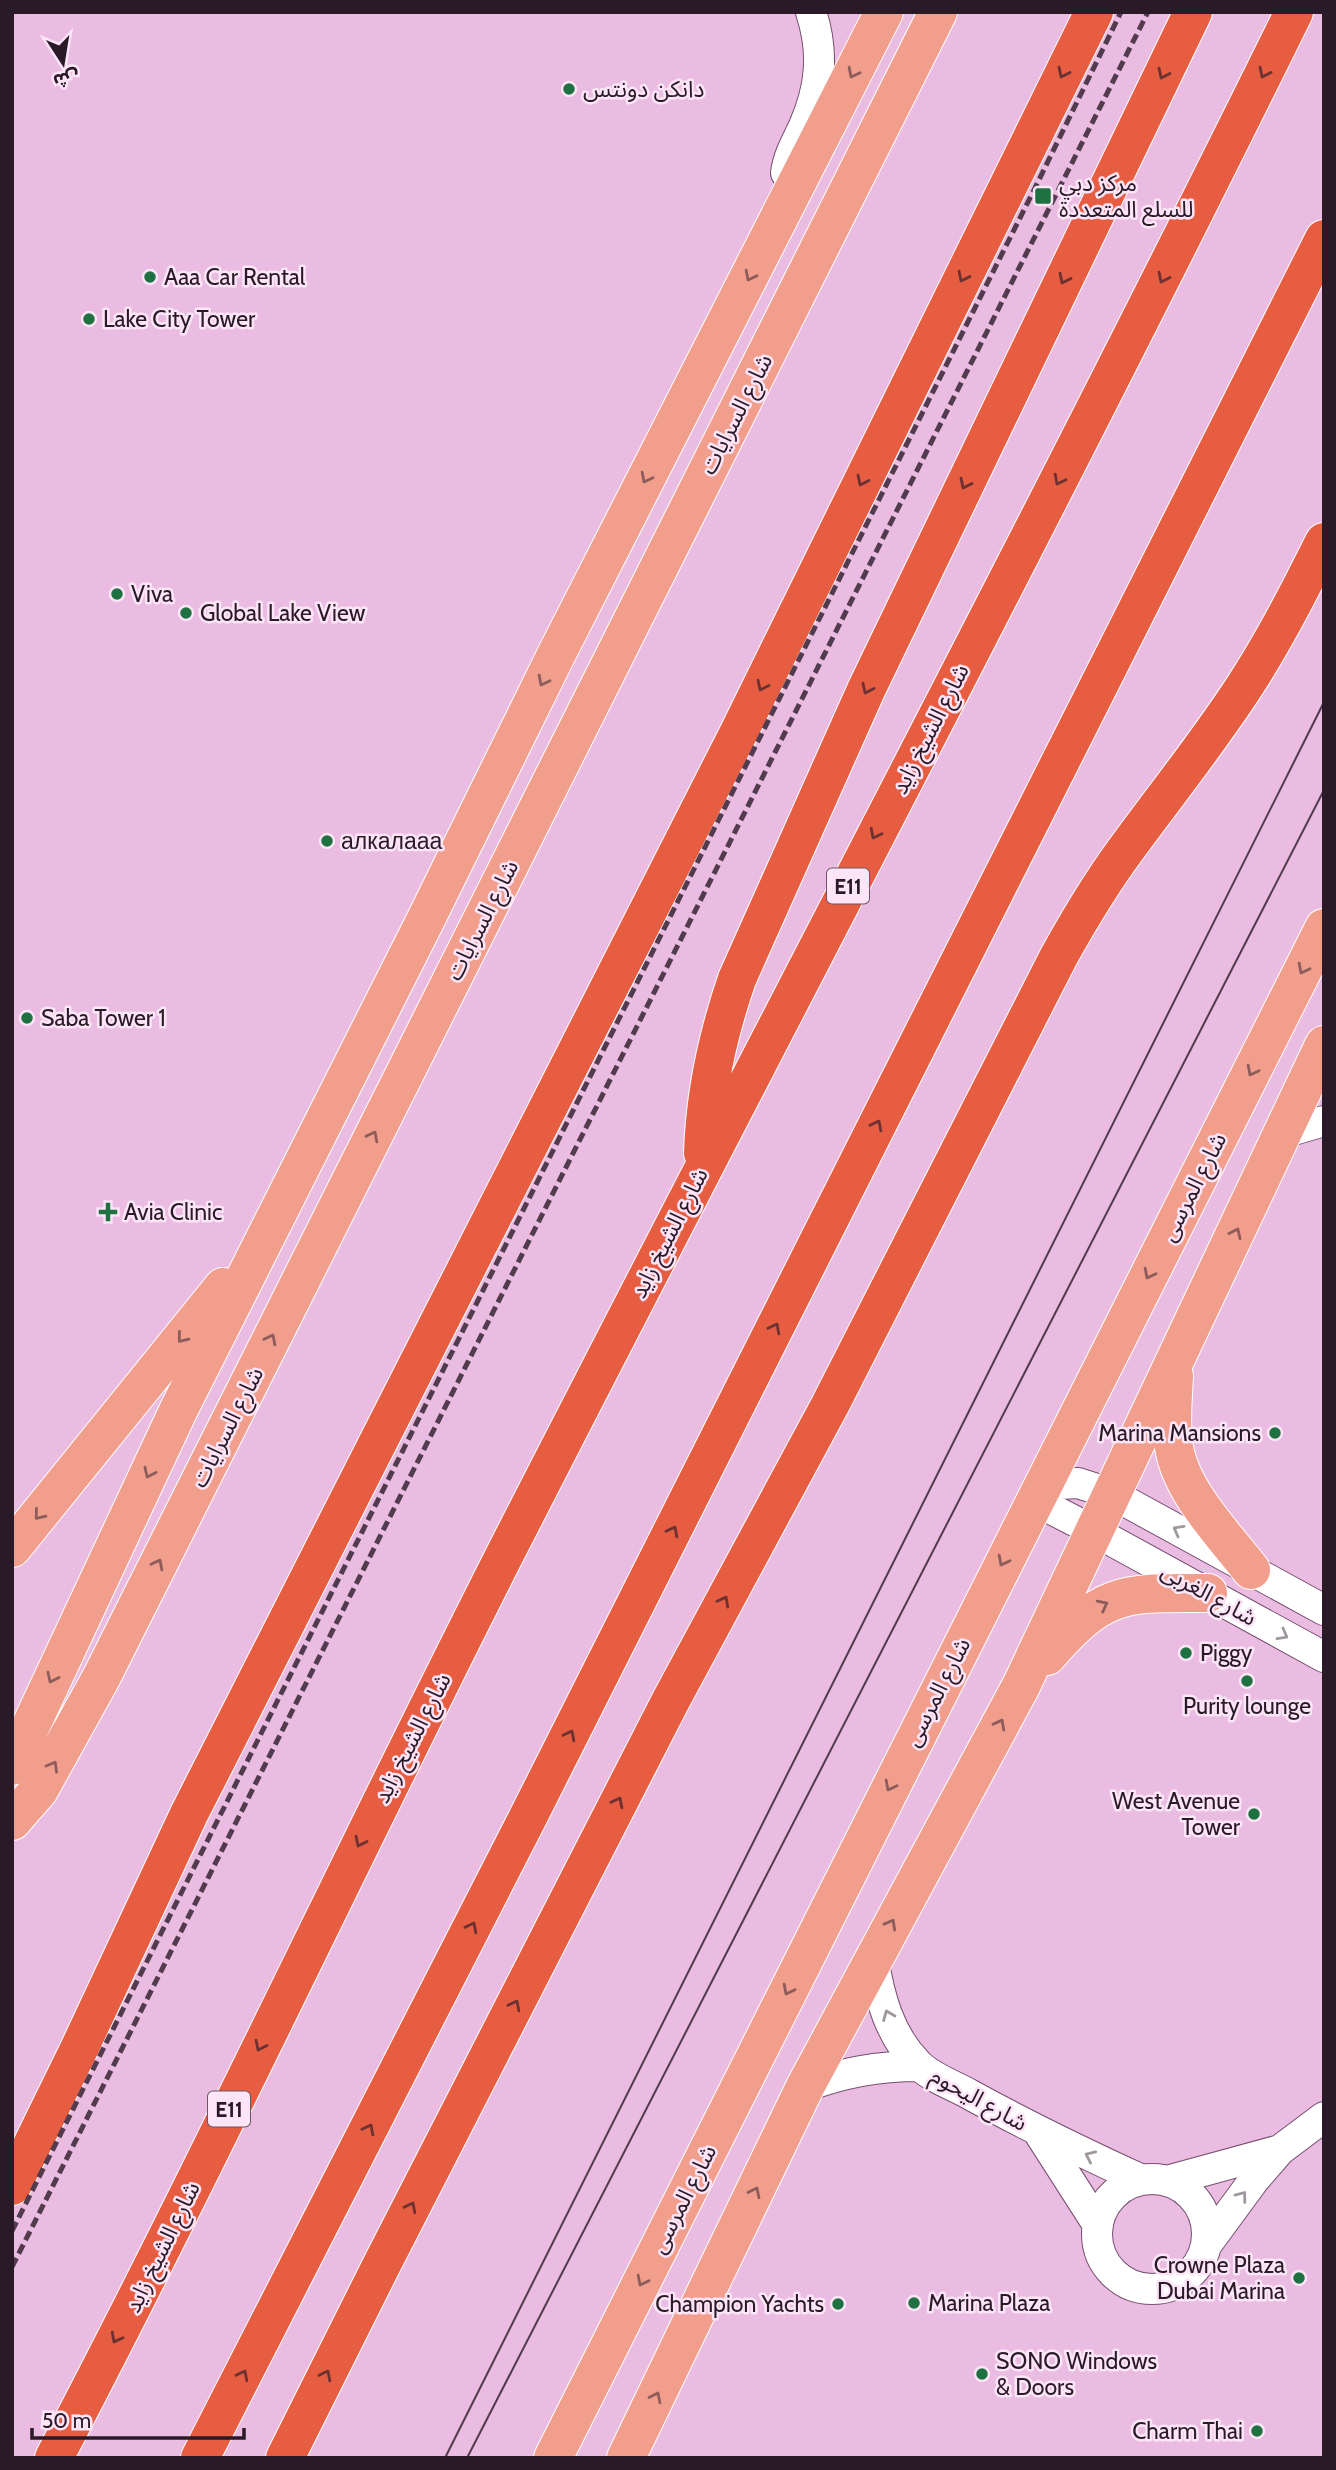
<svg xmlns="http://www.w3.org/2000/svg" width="1336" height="2470" font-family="Cabin,'Noto Sans Arabic',sans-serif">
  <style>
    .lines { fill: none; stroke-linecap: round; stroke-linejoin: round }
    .minor-casing { stroke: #764e6f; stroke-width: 32 }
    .major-casing { stroke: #fff; stroke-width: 40 }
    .highway-casing { stroke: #fff; stroke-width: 40 }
    .minor { stroke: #fff; stroke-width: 30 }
    .major { stroke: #f19e8d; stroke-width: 38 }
    .highway { stroke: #e75d41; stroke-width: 38 }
    .tram { stroke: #513b4d; stroke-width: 2 }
    .rail { stroke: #513b4d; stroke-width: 5; stroke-dasharray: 10 5; stroke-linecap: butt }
    .oneway { stroke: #8e5c5a }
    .oneway2 { stroke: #6c3130 }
    .oneway3 { stroke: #9f989e }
    .poi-dot { fill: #207141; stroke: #fde5f8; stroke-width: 2.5 }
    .labels { text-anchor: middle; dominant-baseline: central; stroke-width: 5; stroke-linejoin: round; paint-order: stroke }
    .shield { fill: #fde5f8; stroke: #695766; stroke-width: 2 }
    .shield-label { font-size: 21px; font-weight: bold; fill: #2a1a27 }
    .poi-label { font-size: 23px; fill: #2a1a27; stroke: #fde5f8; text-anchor: start }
    .street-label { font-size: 23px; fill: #2a1a27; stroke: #fde5f8 }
  </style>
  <rect width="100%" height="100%" fill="#eabce1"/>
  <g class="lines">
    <g class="minor-casing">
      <path id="minor" d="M786,173C788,156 797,141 804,126C821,87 824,52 811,12
        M1283,1133L1324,1121
        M1042,1485L1078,1483L1112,1494L1324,1610
        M1034,1500L1094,1531L1324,1657
        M873,1957C879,1996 889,2035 918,2064C930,2077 953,2085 969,2094C1025,2125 1083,2153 1142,2180
        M805,2087C843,2072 878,2066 919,2066
        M1039,2133L1098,2225
        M1097 2234a55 55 0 1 1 110 0a55 55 0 1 1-110 0Z
        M1167,2181L1280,2150
        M1207,2244L1254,2180L1280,2150L1324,2117"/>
    </g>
    <g class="major-casing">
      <path id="major" d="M1174,1376C1173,1399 1170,1424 1174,1447C1181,1492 1224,1535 1251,1570
        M12,1548L223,1287
        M1047,1656C1105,1589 1124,1593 1208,1593
        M12,1766L178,1411L427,917L556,655L884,12
        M12,1821L39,1790L101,1678L938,12
        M553,2458L1324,928
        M626,2458L805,2087L1021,1686L1324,1045"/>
    </g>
    <g class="highway-casing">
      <path id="highway" d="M703,1153C705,1092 717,1037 737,979L866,690L1193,12
        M12,2186L80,2047L189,1814L738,734L1094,12
        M54,2458C210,2161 351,1857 503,1558C766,1043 1038,531 1294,12
        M200,2458L528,1817L1324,239
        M285,2458L380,2268L671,1700L830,1405L1059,956C1079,920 1100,885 1124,852C1164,797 1207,744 1244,687C1274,641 1299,592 1324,542"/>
    </g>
    <use href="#minor" class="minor"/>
    <use href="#major" class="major"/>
    <use href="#highway" class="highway"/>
    <path class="tram" d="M445,2458L1324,702
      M467,2458L1324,790"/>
    <path class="rail" d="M12,2231L1034,190L1121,12
      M12,2267L1148,12"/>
  </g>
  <defs><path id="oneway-chevron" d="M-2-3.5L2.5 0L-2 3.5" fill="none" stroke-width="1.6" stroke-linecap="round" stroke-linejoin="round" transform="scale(1.75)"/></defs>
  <g class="oneway">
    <use href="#oneway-chevron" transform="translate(853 73) rotate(117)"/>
    <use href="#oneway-chevron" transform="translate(750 276) rotate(117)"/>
    <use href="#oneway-chevron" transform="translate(646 478) rotate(117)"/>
    <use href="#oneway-chevron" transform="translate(543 681) rotate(117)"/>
    <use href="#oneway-chevron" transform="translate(1303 969) rotate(117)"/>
    <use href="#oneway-chevron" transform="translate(1252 1071) rotate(117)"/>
    <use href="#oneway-chevron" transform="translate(373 1136) rotate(-63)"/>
    <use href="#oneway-chevron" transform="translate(1236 1233) rotate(-65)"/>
    <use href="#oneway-chevron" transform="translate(1149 1274) rotate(117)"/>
    <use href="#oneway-chevron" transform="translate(182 1338) rotate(129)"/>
    <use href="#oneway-chevron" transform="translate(271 1339) rotate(-63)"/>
    <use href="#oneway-chevron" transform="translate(149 1473) rotate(115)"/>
    <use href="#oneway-chevron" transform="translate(39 1515) rotate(129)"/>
    <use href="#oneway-chevron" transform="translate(1003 1561) rotate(117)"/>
    <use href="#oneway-chevron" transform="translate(158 1564) rotate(-63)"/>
    <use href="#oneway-chevron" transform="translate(1103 1605) rotate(-27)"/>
    <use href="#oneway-chevron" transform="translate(52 1678) rotate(115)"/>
    <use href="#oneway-chevron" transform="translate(1000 1724) rotate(-62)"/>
    <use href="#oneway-chevron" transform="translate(53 1766) rotate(-60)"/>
    <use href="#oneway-chevron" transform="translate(890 1786) rotate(117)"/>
    <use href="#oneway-chevron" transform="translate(891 1924) rotate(-61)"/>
    <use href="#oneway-chevron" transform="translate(788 1990) rotate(117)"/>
    <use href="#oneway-chevron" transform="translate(755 2192) rotate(-64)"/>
    <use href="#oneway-chevron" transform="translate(642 2281) rotate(117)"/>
    <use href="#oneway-chevron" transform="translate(656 2397) rotate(-64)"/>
  </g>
  <g class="oneway2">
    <use href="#oneway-chevron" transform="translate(1063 73) rotate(116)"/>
    <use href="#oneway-chevron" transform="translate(1264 73) rotate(116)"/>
    <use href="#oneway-chevron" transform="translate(1163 74) rotate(116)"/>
    <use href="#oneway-chevron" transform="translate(963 277) rotate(116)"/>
    <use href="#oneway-chevron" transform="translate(1163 278) rotate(116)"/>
    <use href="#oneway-chevron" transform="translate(1064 279) rotate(116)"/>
    <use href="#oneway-chevron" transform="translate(1059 480) rotate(117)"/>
    <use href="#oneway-chevron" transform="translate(862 481) rotate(116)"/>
    <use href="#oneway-chevron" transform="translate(965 484) rotate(116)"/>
    <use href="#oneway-chevron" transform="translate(762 686) rotate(116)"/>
    <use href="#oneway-chevron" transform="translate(867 689) rotate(115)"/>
    <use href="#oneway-chevron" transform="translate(875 834) rotate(117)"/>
    <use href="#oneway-chevron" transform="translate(877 1125) rotate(-63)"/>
    <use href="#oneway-chevron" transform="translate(775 1328) rotate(-63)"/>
    <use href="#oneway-chevron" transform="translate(673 1531) rotate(-63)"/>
    <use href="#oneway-chevron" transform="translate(724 1601) rotate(-62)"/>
    <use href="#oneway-chevron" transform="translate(570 1735) rotate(-63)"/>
    <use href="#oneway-chevron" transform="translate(618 1802) rotate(-63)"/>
    <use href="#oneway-chevron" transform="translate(360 1842) rotate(116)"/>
    <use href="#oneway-chevron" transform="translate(472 1927) rotate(-63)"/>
    <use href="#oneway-chevron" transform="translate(515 2005) rotate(-63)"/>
    <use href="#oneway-chevron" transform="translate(260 2046) rotate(116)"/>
    <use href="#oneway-chevron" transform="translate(369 2129) rotate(-63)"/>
    <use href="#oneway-chevron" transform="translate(411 2207) rotate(-63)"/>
    <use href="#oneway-chevron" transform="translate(116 2338) rotate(118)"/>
    <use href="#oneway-chevron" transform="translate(243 2375) rotate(-63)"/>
    <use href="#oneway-chevron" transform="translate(326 2375) rotate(-63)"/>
  </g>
  <g class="oneway3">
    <use href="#oneway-chevron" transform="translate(1178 1530) rotate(-151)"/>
    <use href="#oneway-chevron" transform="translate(1283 1635) rotate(29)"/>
    <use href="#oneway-chevron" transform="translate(888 2015) rotate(-112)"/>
    <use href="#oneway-chevron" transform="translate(1090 2156) rotate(-155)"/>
    <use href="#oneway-chevron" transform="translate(1242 2196) rotate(-53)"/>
  </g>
  <g class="poi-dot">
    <circle cx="569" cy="89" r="7"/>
    <rect x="1034" y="187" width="18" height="18" rx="3.5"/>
    <circle cx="150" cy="277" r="7"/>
    <circle cx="89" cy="319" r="7"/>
    <circle cx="117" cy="594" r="7"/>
    <circle cx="186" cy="613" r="7"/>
    <circle cx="327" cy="841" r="7"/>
    <circle cx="27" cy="1018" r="7"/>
    <path d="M104.5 1201.5h7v7h7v7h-7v7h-7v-7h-7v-7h7z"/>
    <circle cx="1275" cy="1433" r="7"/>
    <circle cx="1186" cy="1653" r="7"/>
    <circle cx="1247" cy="1681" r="7"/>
    <circle cx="1254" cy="1814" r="7"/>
    <circle cx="1299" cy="2278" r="7"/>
    <circle cx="914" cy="2303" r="7"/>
    <circle cx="838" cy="2304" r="7"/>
    <circle cx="982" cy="2374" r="7"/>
    <circle cx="1257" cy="2431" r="7"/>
  </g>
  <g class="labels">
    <g class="shield">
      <rect x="827" y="868.5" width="42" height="35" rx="5"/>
      <rect x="208" y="2091.5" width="42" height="35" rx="5"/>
    </g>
    <g class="shield-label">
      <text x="848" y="886">E11</text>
      <text x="229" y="2109">E11</text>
    </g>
    <g class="poi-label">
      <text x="583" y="89">دانكن دونتس</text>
      <text x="1059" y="183">مركز دبي<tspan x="1059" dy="26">للسلع المتعددة</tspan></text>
      <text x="164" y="277">Aaa Car Rental</text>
      <text x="103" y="319">Lake City Tower</text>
      <text x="131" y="594">Viva</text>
      <text x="200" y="613">Global Lake View</text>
      <text x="341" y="841">алкалааа</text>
      <text x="41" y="1018">Saba Tower 1</text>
      <text x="124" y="1212">Avia Clinic</text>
      <text x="1261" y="1433" text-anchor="end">Marina Mansions</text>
      <text x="1200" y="1653">Piggy</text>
      <text x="1247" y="1706" text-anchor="middle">Purity lounge</text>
      <text x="1240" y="1801" text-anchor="end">West Avenue<tspan x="1240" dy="26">Tower</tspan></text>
      <text x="1285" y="2265" text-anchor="end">Crowne Plaza<tspan x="1285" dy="26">Dubai Marina</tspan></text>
      <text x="928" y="2303">Marina Plaza</text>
      <text x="824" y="2304" text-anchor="end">Champion Yachts</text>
      <text x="996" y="2361">SONO Windows<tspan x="996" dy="26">&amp; Doors</tspan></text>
      <text x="1243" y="2431" text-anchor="end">Charm Thai</text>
    </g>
    <g class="street-label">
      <text transform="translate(736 414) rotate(-63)">شارع السرايات</text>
      <text transform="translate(930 729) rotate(-63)">شارع الشيخ زايد</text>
      <text transform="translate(482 920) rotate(-63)">شارع السرايات</text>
      <text transform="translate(1193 1187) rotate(-63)">شارع المرسى</text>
      <text transform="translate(669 1233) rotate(-63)">شارع الشيخ زايد</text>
      <text transform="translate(227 1427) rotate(-63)">شارع السرايات</text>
      <text transform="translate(1209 1594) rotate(29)">شارع الغربى</text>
      <text transform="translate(937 1692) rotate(-63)">شارع المرسى</text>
      <text transform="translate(412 1738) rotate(-63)">شارع الشيخ زايد</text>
      <text transform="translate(979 2099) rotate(29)">شارع اليحوم</text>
      <text transform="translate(683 2199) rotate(-63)">شارع المرسى</text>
      <text transform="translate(162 2247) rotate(-64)">شارع الشيخ زايد</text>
    </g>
  </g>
  <rect width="1336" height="2470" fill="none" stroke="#2a1a27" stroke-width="28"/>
  <g transform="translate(63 63) rotate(168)" stroke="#fde5f8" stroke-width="5" paint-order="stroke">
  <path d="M0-5L12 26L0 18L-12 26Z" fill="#2a1a27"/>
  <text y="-10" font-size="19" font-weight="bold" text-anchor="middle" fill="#2a1a27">ش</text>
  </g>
  <path d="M32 2428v10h212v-10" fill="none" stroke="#2a1a27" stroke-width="3.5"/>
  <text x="42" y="2428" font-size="21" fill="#2a1a27" stroke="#fde5f8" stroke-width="5" paint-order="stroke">50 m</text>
</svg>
